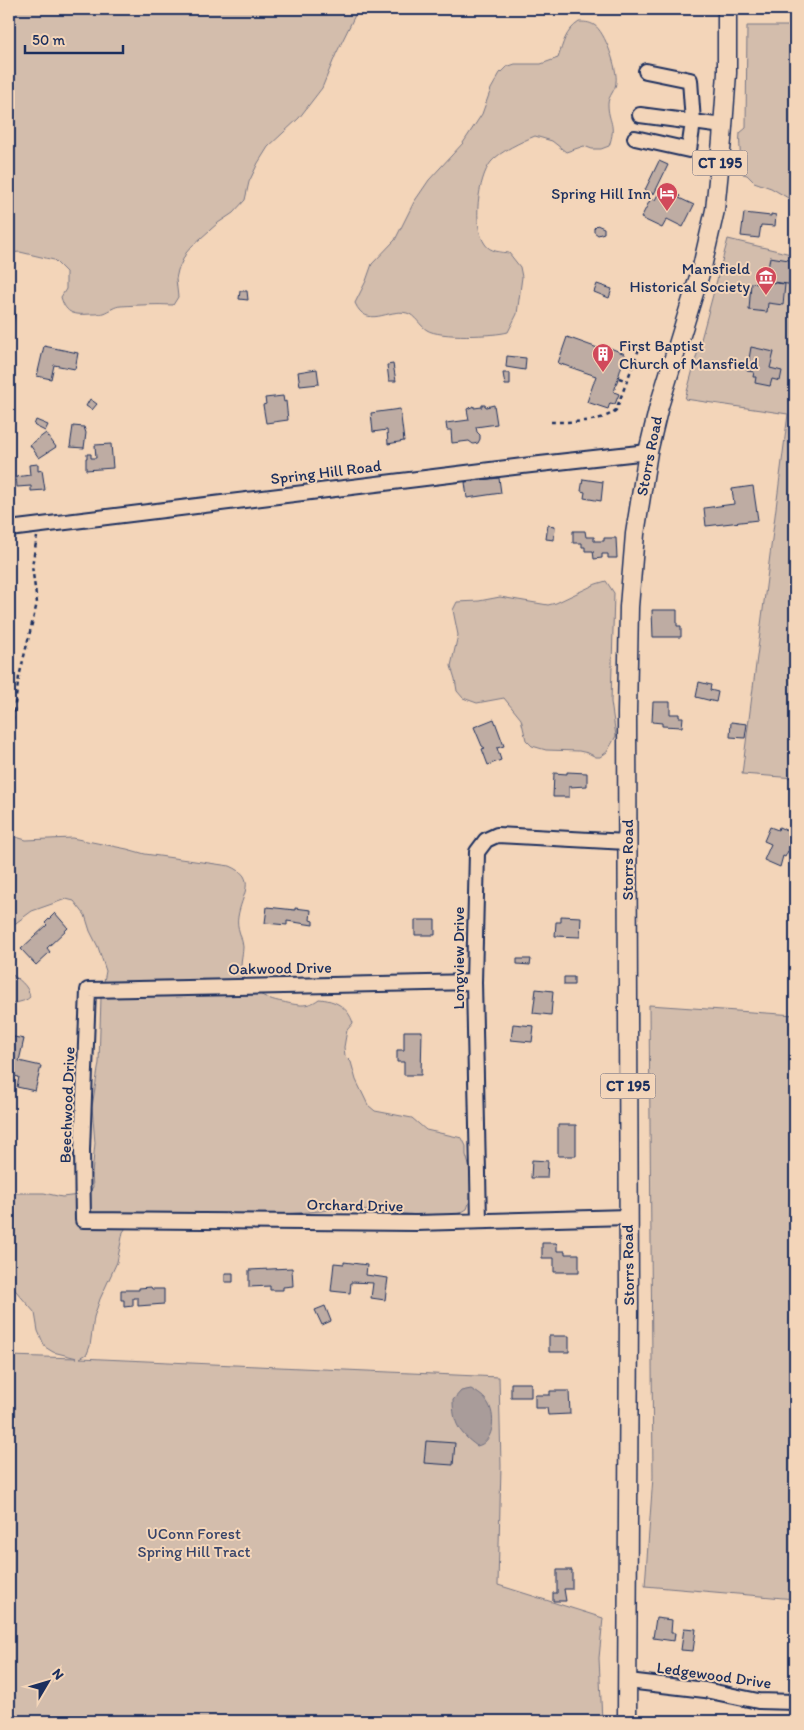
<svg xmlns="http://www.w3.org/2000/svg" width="804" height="1730" font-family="Itim,sans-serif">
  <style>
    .green { fill: #d3bdac; stroke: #777685 }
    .water { fill: #a99c9a; stroke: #707082 }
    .building { fill: #beaca3; stroke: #1b2f5e }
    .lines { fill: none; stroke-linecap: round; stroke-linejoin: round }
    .minor-casing { stroke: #1b2f5e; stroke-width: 18 }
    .major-casing { stroke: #1b2f5e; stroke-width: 21 }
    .path { stroke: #1b2f5e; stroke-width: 2.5; stroke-dasharray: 4 4; stroke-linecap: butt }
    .minor { stroke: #f3d5b9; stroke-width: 14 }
    .major { stroke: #f3d5b9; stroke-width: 18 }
    .labels { text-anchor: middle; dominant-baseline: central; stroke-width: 4; stroke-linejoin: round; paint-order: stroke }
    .shield { fill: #f3d5b9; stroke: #5c6179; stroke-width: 1 }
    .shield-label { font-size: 15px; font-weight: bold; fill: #1b2f5e }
    .poi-label { font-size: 16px; fill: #1b2f5e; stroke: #f3d5b9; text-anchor: end }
    .street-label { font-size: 16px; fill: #1b2f5e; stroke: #f3d5b9 }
    .park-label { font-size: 16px; fill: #37446a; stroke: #f3d5b9 }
  </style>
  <rect width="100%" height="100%" fill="#f3d5b9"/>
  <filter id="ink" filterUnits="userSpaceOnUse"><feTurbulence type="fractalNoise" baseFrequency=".02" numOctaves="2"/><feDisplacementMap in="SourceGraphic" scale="10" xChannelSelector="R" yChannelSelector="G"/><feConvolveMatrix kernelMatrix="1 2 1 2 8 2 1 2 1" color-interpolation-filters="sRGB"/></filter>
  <g filter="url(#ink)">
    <path class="green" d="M9,9H358L336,54L322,88L299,118L268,147L258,163L249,182L245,200L233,213L218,223L192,246L186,253L178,270L176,279L178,297L173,305C156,304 138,305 121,306C115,306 109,311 103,313C100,314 95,314 91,314C75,315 66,315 61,297L66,289V272L54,260L20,252L9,253Z
      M579,22C584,22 589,22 594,25C605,31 618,70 616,82C616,90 608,96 608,104C608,122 617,124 609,146L601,149H592L584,146L566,152L552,141L535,136C523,141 499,152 491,162C478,178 472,226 485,244C490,252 501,252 509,253L520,267L522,277L517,314L508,332C494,336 439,338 427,330C420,326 415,315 407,313C388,308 367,330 355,303L366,281L372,264L395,240L414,202L429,180L463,143L482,114L491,89L500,73L506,67L515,64H541L558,58C563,44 565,31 579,22Z
      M747,26H795V202L771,188L754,182L747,175L743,174C744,168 741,164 741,158C740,150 739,141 740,133L746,128Z
      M728,239L795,255V778L742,774L788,414L685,399Z
      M606,581L614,593L611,702L616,736L607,752L600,757H596L588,753L579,751L546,750L532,746L526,740L521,719L504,698L477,703L463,698L457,691L455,679L451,666L458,635L453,610L457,602L479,601L500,597L548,605L556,603L596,584Z
      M9,813L12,823L9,835L26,840L72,838L127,849L145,854L230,866C259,878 241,895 238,917C236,928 242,936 243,947C243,953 241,959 241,966C242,988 264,999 283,1002C297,1005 307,1008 319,999C335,1000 348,1007 353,1023L347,1030L344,1047L345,1056L351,1062L356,1080L368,1105L375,1111L412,1118L426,1130L462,1138L466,1146V1155L471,1172L470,1200L467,1209L460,1213L442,1217L347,1209L284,1214L132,1213L128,1225L123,1232L117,1262L100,1299L94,1317L90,1346L87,1354L80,1358L499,1377L501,1466L498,1585L603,1618L599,1658L602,1721H9V1356L77,1358L53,1352L45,1347L38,1331L35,1313L9,1283V1193H44L62,1197L88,1194L93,1187L92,1174L95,1143L92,1107L99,1063L101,997L106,971L98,947L90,931L85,915L74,901L66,899L32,911L9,928Z
      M9,973C18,978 29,986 30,997C24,1003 16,1001 9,1006Z
      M649,1005L795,1015V1599L645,1586L653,1477Z"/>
    <path class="water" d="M471,1389C478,1393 485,1397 489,1405C496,1418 493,1443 477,1446C459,1433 453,1423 453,1400L461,1391Z"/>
    <path class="building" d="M795,55V81L792,80Z
      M659,161L668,165L654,194L645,190Z
      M662,187L680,196L679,198L694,205L683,227L667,219L662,228L641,218L651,198L655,200Z
      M744,213L771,216V214L776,215L775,226L761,225L759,238L741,236Z
      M597,225L604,228V233L598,235L594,232V228Z
      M770,257L795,261V285L766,281Z
      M767,282L785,284L783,305L768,303L767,312L749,310L751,283L767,285Z
      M597,284L612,289L609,298L594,292Z
      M240,291H247L248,300L239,299Z
      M9,312L15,313L11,333H9Z
      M567,337L606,351L608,347L625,354L614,392L619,394L615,404L610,403L608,409L587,402L596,376L558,363Z
      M44,346L78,353L75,369L54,365L51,379L37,376Z
      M751,347L774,352L770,368L782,371L780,381L772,379L770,386L755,383L756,377H753L754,372L747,371Z
      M507,356L526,358L525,370L506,367Z
      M393,364L396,381H389L387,365Z
      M317,369L319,384L300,386L298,372Z
      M503,373H510V385H505Z
      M283,396L284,402L286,401L288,420L266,423L263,405L266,404L265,398Z
      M90,399L97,404L92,410L86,406Z
      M482,405H485L486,407L494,405L497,424L476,427L477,432L480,435V439L478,443L473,444L469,441L452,443L451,430H447L446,423L469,420L467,409L474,406V408L482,407Z
      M400,409L404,441L388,444L387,430L373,432L371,413Z
      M36,420L48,425L45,431L35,426L34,425Z
      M73,426L84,427L86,433L84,448L70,447Z
      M46,433L56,447L39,458L30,445Z
      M111,444L113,468L86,470V458H87V454H91V458H96L95,445Z
      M38,464V471L42,470L45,490L31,491V486L17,487L16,477L30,475L29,465Z
      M499,478L501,493L467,498L465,482Z
      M583,479L603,482L601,501L584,498L585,492L581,491Z
      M753,486L758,520L706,526L704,508L734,504L732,489Z
      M548,525L555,526L554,540L546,539Z
      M573,531H585L586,537H594V541H604V538H616L617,558H608V554H602V558L594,559L593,551H585V547H582V543H573Z
      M652,610H677V626H681V637H653Z
      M699,682L711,685L710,690L718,692L716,702L696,697Z
      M653,702H670V714H679V717H683L682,727L662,726V723L652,722Z
      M494,719L504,746L497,748L501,760L488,765L482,749L485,748L482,746L474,727Z
      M731,722L747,724L745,738L730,737Z
      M567,772L587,773V786L569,787V797H553L554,773L567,774Z
      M770,827L778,830L779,827L794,834L791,841L795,843V854L788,851L785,857L783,856L780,867L764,860L771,844L764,841Z
      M267,907L295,910V908L311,910L310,920L313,921V925L287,921V925L265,923Z
      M55,913L68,928L47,948L50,952L36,965L21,949L47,925L45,923Z
      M561,916L581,917L580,937L555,936L556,922H561Z
      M415,920H435V935H415Z
      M517,959H531L530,965L517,964Z
      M564,977H574V985H564Z
      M536,989L553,991L551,1015L533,1013Z
      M513,1024L534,1026L532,1042L511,1040Z
      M404,1031H422L421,1075H404V1062H397V1050H404Z
      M9,1036L24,1039L19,1061L41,1066L35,1091L17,1087L19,1077L9,1075Z
      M558,1125H576V1156H558Z
      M532,1160L548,1161L547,1178H531Z
      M542,1243H556L557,1244V1251H565V1254H579V1272H554V1258H542Z
      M344,1262L367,1265L366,1275L388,1278L385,1300L371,1298L373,1283L351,1282L350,1293L331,1291L334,1263L344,1264Z
      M292,1268L293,1286L283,1287V1290H270V1286L249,1287V1270Z
      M225,1273H233V1282H225Z
      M151,1287L152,1289H164V1304L138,1306V1298H133V1306L124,1307V1300H121V1290H139V1288Z
      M9,1303L15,1312L9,1316Z
      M325,1306L331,1321L322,1325L315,1310Z
      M549,1336H569V1352H549Z
      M511,1383H531V1397H511Z
      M550,1391H569L570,1414L548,1415L547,1408H535V1395H550Z
      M426,1441L455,1443L453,1465L424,1463Z
      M557,1570H572V1589H564L566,1601H553V1593H557Z
      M656,1618L672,1620L671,1633H675L674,1641L653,1638Z
      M684,1628L696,1629L693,1651L681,1650Z"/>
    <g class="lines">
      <g class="minor-casing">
        <path id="minor" d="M640,115L723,126
          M635,138L689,150L693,122L690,80L646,71
          M9,529L531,465L648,452
          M474,982L88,990L82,1150L83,1220L416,1223L628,1217
          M479,1221L474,982L477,852L486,840L497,835L627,842
          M628,1681L705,1690L758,1701L795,1702"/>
      </g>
      <g class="major-casing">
        <path id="major" d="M627,1721L629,1304L627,713L629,607L635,534L648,452L659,406L702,267L715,210L722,140L727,73V9"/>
      </g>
      <path class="path" d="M619,378L627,381
        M551,422C570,422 602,423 616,410L639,349
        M9,744L19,677L37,603L32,566L37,537"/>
      <use href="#minor" class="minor"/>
      <use href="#major" class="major"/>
    </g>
  </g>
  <defs>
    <g id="hotel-pin" transform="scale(1.125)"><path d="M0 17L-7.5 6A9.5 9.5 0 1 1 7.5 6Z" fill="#d1495b" stroke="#f3d5b9"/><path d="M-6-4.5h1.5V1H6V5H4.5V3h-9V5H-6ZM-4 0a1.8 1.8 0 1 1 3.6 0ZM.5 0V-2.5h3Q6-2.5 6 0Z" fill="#fff"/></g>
    <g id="museum-pin" transform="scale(1.125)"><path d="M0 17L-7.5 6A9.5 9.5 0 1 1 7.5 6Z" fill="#d1495b" stroke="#f3d5b9"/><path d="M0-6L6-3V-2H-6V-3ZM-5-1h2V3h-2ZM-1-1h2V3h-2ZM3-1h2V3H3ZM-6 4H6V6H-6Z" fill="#fff"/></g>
    <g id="building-pin" transform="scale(1.125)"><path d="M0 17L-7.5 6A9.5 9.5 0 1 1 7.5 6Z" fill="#d1495b" stroke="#f3d5b9"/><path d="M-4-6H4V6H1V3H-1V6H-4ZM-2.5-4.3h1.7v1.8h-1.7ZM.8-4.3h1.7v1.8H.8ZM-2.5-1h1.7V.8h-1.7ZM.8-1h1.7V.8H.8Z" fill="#fff"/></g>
  </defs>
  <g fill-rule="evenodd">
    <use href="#hotel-pin" x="667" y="193"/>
    <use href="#museum-pin" x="766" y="277"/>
    <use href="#building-pin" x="603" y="354"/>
  </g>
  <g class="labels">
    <g class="shield">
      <rect x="692.5" y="150.5" width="55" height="25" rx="4"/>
      <rect x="600.5" y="1073.5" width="55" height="25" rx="4"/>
    </g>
    <g class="shield-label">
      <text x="720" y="163">CT 195</text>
      <text x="628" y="1086">CT 195</text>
    </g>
    <g class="poi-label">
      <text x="651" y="193">Spring Hill Inn</text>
      <text x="750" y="268">Mansfield<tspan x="750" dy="18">Historical Society</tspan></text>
      <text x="619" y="345" text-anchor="start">First Baptist<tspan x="619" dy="18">Church of Mansfield</tspan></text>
    </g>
    <g class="street-label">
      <text transform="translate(649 456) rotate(-79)">Storrs Road</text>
      <text transform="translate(326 472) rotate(-7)">Spring Hill Road</text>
      <text transform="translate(627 860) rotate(-90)">Storrs Road</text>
      <text transform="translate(458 958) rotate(-90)">Longview Drive</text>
      <text transform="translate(280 968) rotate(-1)">Oakwood Drive</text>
      <text transform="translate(67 1105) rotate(-88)">Beechwood Drive</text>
      <text transform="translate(355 1205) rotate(1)">Orchard Drive</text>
      <text transform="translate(628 1265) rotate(-91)">Storrs Road</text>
      <text transform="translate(714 1675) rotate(8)">Ledgewood Drive</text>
    </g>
    <g class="park-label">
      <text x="194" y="1533">UConn Forest<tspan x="194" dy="18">Spring Hill Tract</tspan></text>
    </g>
  </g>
  <rect width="804" height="1730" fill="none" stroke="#f3d5b9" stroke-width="30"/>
  <rect x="15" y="15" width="774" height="1700" fill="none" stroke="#1b2f5e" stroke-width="2" filter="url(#ink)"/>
  <g transform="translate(48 1682) rotate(52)" stroke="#f3d5b9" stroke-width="4" paint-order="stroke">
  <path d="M0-4L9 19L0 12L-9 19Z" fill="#1b2f5e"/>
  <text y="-8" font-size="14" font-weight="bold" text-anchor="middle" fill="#1b2f5e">N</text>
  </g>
  <path d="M25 45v8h98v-8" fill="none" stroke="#1b2f5e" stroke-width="2.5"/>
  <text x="32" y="45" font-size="15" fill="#1b2f5e" stroke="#f3d5b9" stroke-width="4" paint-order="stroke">50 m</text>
</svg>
